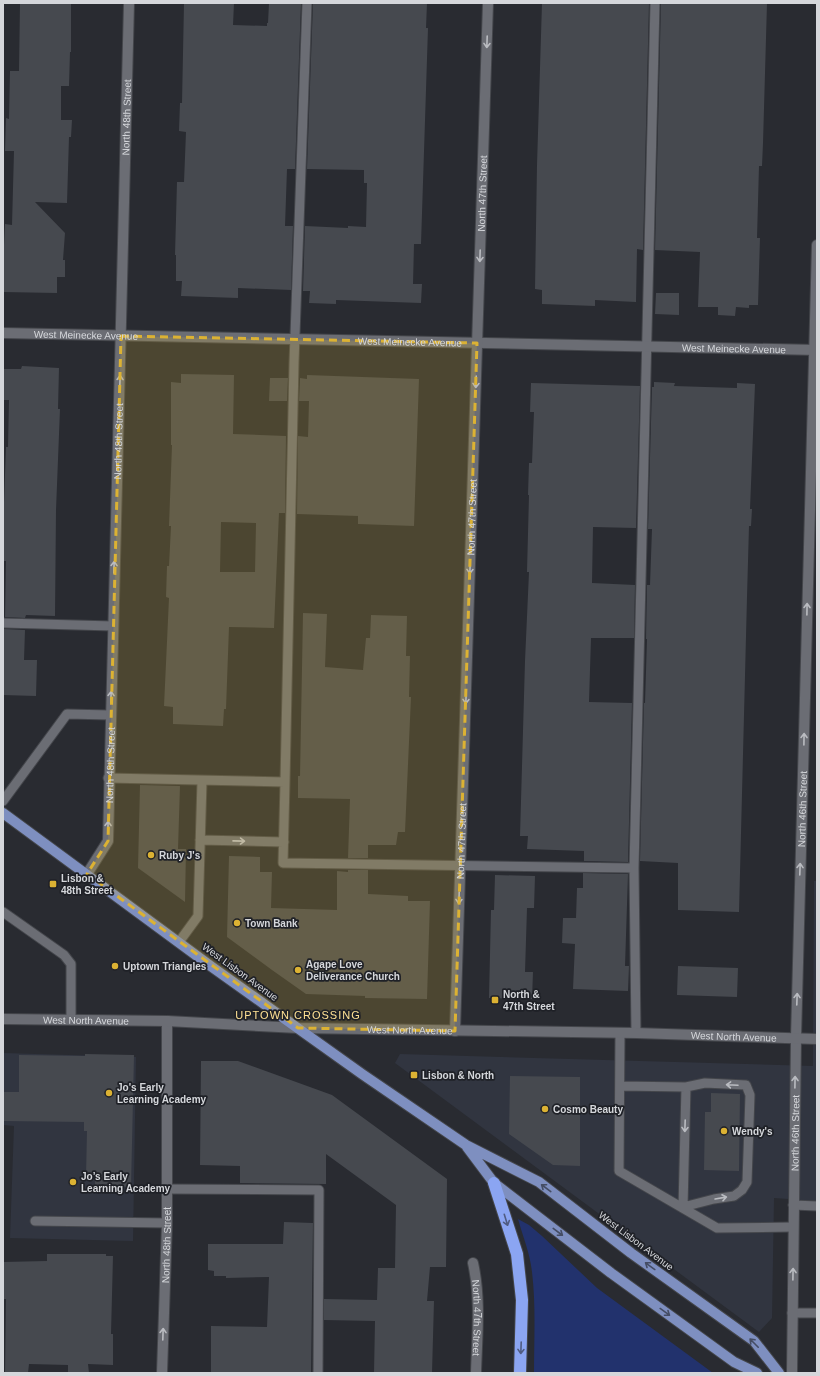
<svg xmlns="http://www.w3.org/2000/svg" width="820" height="1376" font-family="Arial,sans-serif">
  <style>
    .built { fill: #313540 }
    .green { fill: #22326d }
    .building { fill: #46494f; fill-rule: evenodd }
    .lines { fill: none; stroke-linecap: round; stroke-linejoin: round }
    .service-casing { stroke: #44464b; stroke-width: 11 }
    .minor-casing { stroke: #44464b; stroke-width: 12 }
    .tertiary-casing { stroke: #44464b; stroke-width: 12 }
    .secondary-casing { stroke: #44464b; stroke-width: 12 }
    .primary-casing { stroke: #44464b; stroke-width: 12 }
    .motorway-casing { stroke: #44464b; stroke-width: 14 }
    .service { stroke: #6b6d74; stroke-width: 9 }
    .minor { stroke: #6b6d74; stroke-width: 10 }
    .tertiary { stroke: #6b6d74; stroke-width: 10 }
    .secondary { stroke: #6b6d74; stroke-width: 10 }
    .primary { stroke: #7e8fc0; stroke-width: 10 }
    .motorway { stroke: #8ba5f2; stroke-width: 12 }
    .oneway { stroke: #babcc1 }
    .oneway2 { stroke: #454d64 }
    .oneway3 { stroke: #505c82 }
    .marked { fill: #dcb233; fill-opacity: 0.2; stroke: #dcb233; stroke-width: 3; stroke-dasharray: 8 5; stroke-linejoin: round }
    .poi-dot { fill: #dcb233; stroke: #1f2127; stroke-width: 1.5 }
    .labels { text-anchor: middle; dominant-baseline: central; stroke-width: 3.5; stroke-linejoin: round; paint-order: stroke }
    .street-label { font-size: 10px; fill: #d5d7db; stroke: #1f2127 }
    .poi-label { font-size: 10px; font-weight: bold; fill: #d5d7db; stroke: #1f2127; text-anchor: start }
    .neighbourhood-label { font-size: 11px; letter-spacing: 1px; fill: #fee094; stroke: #1f2127 }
  </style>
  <rect width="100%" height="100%" fill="#292b31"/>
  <path class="built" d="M814,881H817V1201L774,1198L772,1318L759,1332L395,1063L400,1054L813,1066Z
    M3,1053L136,1057L133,1241L10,1238L14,1126L3,1125Z"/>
  <path class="green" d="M518,1219L529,1225L542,1236L597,1288L713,1373H534C534,1340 536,1305 532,1272C530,1253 523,1237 518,1219Z"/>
  <path class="building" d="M20,3H71V52H70L69,86H61V120H72L71,137H69L67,203L35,202L65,233L63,260H65V277H57V293L3,292V245H4L5,224L12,225L14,151H5L6,118L9,119L10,71H19Z
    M184,3H234L233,25L267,26V23H268L269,3H301L295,169H287L285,226H293L291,290L238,288V298L181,296L182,281H176V255H175L177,182H184L186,132L179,131L180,103H182Z
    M313,3H427L426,28H428L421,244H414L413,284H422L421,303L336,300V304L309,303L310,291H303L305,226L348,228V226L366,227L367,183H364V170L307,169Z
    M542,3H649L643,250L637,249L636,302L595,300V306L542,304V290L535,289L537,165Z
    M661,3H767L763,143L762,166H759L757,238H760L758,305H749V308L736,307L735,316L718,315V307H698L700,252L655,250Z
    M656,293H679V315L655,314Z
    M22,366L59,368L58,409H60L56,510L55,616L26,615L25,618L5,617L6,561H3V530L6,447H8L9,400H3V369H21Z
    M181,374L234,375L233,434L286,436L285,513H279L274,628L229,627L226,709H224L223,726L173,724V707L164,706L169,598L166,597L167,566H169L171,526H169L172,445H171V382L181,383ZM221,522L256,523L255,572H220Z
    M307,375L419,379L414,526L358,524V516L297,514L298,436L308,437L309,401H299L300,378L307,379Z
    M270,378H288L287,401H269Z
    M654,382L675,383L674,386L737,388V383L755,384L750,509H752L751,526H749L747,597L739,912L678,910V863L640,861L644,703H645L647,639H646L647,585H650L652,529H648L652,387H654Z
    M531,383L640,386L636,528L593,527L592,583L635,585L634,638H591L589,702L632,703L628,862L584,861V851L527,849L528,836H520L525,661L529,572H527L529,495H528L529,463H532L534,412H530Z
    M303,613L327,614L325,667L363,670L366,638H370L371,615L407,616L406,656H410L409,697H411L405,832H398L396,845H368V858H348L350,799L298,798V776H300Z
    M4,629L25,630L24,660H37L36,696L3,695V638H4Z
    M140,785L180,786L178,849H186L185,902L138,868Z
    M229,856L260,857V872H272L271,908L337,910V871L348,872V870H368V894L408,896V901H430L427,999L365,998V996L306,994L272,970L227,937Z
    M583,873L628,874L625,966H629L628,991L573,989L575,944L562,943L563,918H576L577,888H583Z
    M495,875L535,876L534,908H527L525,972H533L532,999L489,998L491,910H494Z
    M678,966L738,968L737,997L677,995Z
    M85,1054L134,1055L131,1187L95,1186V1176H86L87,1131H84V1122L3,1121V1092H19V1055L85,1056Z
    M201,1061H238L332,1095L447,1179L446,1267H430L427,1301H434L432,1373H374L375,1321L324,1320V1299L377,1300L378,1268H395L396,1205L326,1154V1184L240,1183V1166L200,1165Z
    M510,1076L580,1077V1166L553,1165L509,1134Z
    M711,1093L740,1094L739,1171L704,1170L705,1112H711Z
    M284,1222L313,1223L311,1373H211V1326L267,1327L269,1277L226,1278V1276H214V1271L208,1270V1244H283Z
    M47,1254H106V1256H113L111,1334H113V1365L88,1364L89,1373H68V1365L29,1364L28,1373H5L6,1299H3V1262L47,1261Z"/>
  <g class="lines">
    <g class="service-casing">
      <path id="service" d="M3,623L113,626
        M108,778L285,782L283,863L634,868
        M285,782L294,363L307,3
        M3,801L67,714L110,715
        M200,840L284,842
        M3,912L64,955L71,964V1020
        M179,942L198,916L202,781
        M620,1033L619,1171L717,1228L793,1227
        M636,1033L634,868L655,3
        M620,1086L686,1087L705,1083L746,1085L750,1095L747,1182L742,1190L734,1196L714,1199L683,1207L686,1087
        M166,1189L319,1190L318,1373
        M793,1205L817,1206
        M35,1221L167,1223
        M792,1313H817"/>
    </g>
    <g class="minor-casing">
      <g id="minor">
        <path id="s1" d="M3,333L817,350"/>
        <path id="s2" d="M87,874L108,841L129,3"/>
        <path id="s3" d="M455,1031L488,3"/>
        <path id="s4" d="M796,1038L817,245"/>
        <path id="s5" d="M473,1263C481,1299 477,1337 476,1373"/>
        <path id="s6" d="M162,1373L167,1223V1021"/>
      </g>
    </g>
    <g class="tertiary-casing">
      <g id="tertiary">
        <path id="s7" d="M792,1373L796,1038"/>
      </g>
    </g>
    <g class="secondary-casing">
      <g id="secondary">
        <path id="s8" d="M3,1019L167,1021L298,1028L636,1033L817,1039"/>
      </g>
    </g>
    <g class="primary-casing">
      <path id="primary" d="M3,813L212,967L362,1074L466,1145L539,1182L631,1253L754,1341L779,1373
        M467,1147L494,1183L611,1273L734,1362L757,1373"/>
    </g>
    <g class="motorway-casing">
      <path id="motorway" d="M494,1183L517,1254L522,1300L520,1373"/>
    </g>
    <use href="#service" class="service"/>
    <use href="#minor" class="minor"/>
    <use href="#tertiary" class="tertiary"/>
    <use href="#secondary" class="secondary"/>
    <use href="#primary" class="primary"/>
    <use href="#motorway" class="motorway"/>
  </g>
  <defs><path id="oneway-shaft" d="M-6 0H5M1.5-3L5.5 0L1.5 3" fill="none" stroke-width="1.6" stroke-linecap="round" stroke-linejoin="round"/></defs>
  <g class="oneway">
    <use href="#oneway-shaft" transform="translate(487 42) rotate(92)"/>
    <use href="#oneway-shaft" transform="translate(480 256) rotate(92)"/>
    <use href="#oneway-shaft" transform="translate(120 381) rotate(-88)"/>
    <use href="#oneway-shaft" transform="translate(476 382) rotate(92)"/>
    <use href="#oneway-shaft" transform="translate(114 567) rotate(-88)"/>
    <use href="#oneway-shaft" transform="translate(470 568) rotate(92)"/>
    <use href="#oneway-shaft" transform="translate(807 609) rotate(-89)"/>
    <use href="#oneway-shaft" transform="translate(111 697) rotate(-88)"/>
    <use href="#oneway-shaft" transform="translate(466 698) rotate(92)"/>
    <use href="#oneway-shaft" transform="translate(804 739) rotate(-89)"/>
    <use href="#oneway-shaft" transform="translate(108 827) rotate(-89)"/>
    <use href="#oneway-shaft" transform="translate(239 841) rotate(1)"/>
    <use href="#oneway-shaft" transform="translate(800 869) rotate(-88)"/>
    <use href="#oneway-shaft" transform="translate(459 898) rotate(92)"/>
    <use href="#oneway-shaft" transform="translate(797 999) rotate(-88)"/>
    <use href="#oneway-shaft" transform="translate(795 1082) rotate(-89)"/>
    <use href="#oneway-shaft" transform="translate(732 1085) rotate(-177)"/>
    <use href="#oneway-shaft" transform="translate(685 1126) rotate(92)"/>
    <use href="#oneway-shaft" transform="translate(721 1198) rotate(-10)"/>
    <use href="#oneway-shaft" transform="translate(793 1274) rotate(-89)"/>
    <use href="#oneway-shaft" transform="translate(163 1334) rotate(-88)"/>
  </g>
  <g class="oneway2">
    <use href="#oneway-shaft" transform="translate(546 1188) rotate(-143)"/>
    <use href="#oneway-shaft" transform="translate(558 1232) rotate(37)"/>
    <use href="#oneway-shaft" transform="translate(650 1266) rotate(-144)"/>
    <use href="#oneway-shaft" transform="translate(665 1312) rotate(36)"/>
    <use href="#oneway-shaft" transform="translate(754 1343) rotate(-135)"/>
  </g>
  <g class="oneway3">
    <use href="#oneway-shaft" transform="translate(506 1220) rotate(73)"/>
    <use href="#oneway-shaft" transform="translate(521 1348) rotate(92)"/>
  </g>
  <path class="marked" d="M121,336L477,343L455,1031L298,1028L87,874L108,841Z"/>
  <g class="poi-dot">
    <circle cx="151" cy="855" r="4"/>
    <rect x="49" y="880" width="8" height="8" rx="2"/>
    <circle cx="237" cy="923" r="4"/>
    <circle cx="115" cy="966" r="4"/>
    <circle cx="298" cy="970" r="4"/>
    <rect x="491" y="996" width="8" height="8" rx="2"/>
    <rect x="410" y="1071" width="8" height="8" rx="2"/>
    <circle cx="109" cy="1093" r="4"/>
    <circle cx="545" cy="1109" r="4"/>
    <circle cx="724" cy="1131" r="4"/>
    <circle cx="73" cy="1182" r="4"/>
  </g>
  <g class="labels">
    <g class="street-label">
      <text stroke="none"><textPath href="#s2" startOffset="763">North 48th Street</textPath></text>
      <text stroke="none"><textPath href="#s3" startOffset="838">North 47th Street</textPath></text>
      <text stroke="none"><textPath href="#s1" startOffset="83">West Meinecke Avenue</textPath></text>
      <text stroke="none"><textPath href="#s1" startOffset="407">West Meinecke Avenue</textPath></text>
      <text stroke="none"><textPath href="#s1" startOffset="731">West Meinecke Avenue</textPath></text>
      <text stroke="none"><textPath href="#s2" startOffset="439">North 48th Street</textPath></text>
      <text stroke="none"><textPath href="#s3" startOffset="514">North 47th Street</textPath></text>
      <text stroke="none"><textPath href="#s2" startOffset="115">North 48th Street</textPath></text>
      <text stroke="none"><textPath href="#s4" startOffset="229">North 46th Street</textPath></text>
      <text stroke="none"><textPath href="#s3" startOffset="190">North 47th Street</textPath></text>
      <text transform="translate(240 972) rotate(36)">West Lisbon Avenue</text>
      <text stroke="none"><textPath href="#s8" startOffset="83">West North Avenue</textPath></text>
      <text stroke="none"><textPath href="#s8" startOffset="407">West North Avenue</textPath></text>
      <text stroke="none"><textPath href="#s8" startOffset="731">West North Avenue</textPath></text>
      <text stroke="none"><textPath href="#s7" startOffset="240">North 46th Street</textPath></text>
      <text transform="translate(636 1241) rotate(37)">West Lisbon Avenue</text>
      <text stroke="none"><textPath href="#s6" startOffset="128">North 48th Street</textPath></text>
      <text stroke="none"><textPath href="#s5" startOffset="55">North 47th Street</textPath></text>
    </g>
    <g class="poi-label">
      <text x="159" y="855">Ruby J's</text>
      <text x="61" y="878">Lisbon &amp;<tspan x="61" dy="12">48th Street</tspan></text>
      <text x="245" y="923">Town Bank</text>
      <text x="306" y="964">Agape Love<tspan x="306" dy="12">Deliverance Church</tspan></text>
      <text x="123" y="966">Uptown Triangles</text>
      <text x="503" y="994">North &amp;<tspan x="503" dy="12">47th Street</tspan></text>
      <text x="422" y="1075">Lisbon &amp; North</text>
      <text x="117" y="1087">Jo's Early<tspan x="117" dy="12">Learning Academy</tspan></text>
      <text x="553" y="1109">Cosmo Beauty</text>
      <text x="732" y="1131">Wendy's</text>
      <text x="81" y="1176">Jo’s Early<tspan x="81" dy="12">Learning Academy</tspan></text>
    </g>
    <g class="neighbourhood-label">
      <text x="298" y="1015">UPTOWN CROSSING</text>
    </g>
  </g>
  <rect width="820" height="1376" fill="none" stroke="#d5d7db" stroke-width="8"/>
</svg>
